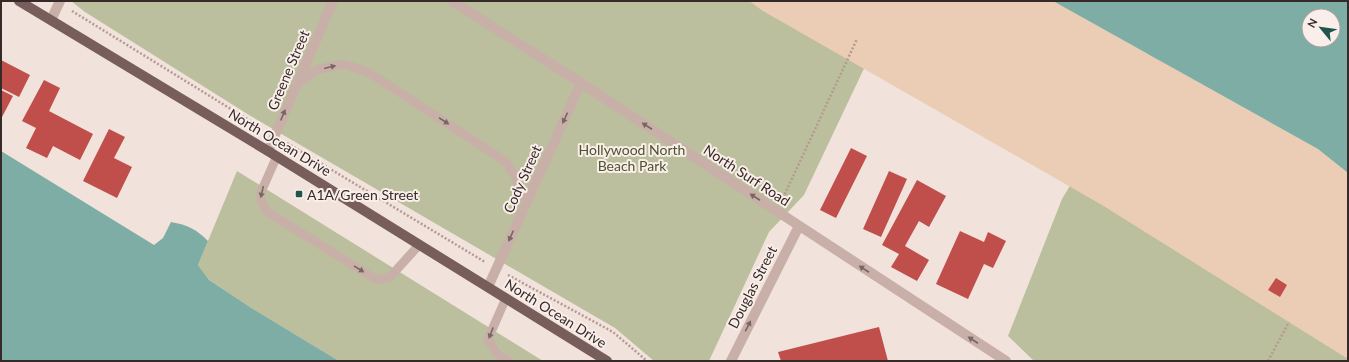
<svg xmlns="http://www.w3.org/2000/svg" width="1349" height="362" font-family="Lato,sans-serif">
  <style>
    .green { fill: #bbbf9d }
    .sand { fill: #ebccb5 }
    .water { fill: #7dada4; fill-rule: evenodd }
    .building { fill: #c04e4b }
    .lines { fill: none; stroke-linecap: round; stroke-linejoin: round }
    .path { stroke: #b49a93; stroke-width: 2.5; stroke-dasharray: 2 2; stroke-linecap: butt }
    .lane { stroke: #c8b0a9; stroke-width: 9 }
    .street { stroke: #c8b0a9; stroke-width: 10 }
    .primary { stroke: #775e5a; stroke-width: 10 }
    .oneway { fill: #786662 }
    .poi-dot { fill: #20554d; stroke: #f9eee9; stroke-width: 1.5 }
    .labels { text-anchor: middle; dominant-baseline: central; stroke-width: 4; stroke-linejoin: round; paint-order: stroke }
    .street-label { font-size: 14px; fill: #362a28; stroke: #f9eee9 }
    .park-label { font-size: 14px; fill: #4d532d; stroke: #f9eee9 }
    .poi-label { font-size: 14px; fill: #362a28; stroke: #f9eee9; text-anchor: start }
  </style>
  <rect width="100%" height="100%" fill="#f1e3dc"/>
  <path class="green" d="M71,1H896L804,195L769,232L709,361H654L615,328L249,115L85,12Z
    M1149,54L1348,173V361H1034L1008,336L1062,199Z
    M237,171L543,361H339L253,309L209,280L198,265Z"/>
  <path class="sand" d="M749,1H1053L1318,149L1348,173V359L1102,205L763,11Z"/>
  <path class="water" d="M1053,1H1348V173L1318,149ZM1309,16H1333V40H1309Z
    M1,151L154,245L163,238L171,222C188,225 196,229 208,241L198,265L209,280L253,309L339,361H1Z"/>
  <path class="building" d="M1,60L30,75L19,97L1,88Z
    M44,80L60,88L49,111L93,134L80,160L53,146L47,158L26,148L36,128L22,121Z
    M1,90L13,96L1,119Z
    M109,129L125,137L114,158L132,167L117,198L83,181Z
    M851,148L867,156L836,218L820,210Z
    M889,171L907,179L881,237L863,229Z
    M917,180L946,196L929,227L919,221L905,246L929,260L917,281L891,267L899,254L882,245Z
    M960,231L984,242L988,232L1006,241L993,268L984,264L968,299L936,284Z
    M1276,278L1287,285L1280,297L1268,290Z
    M879,327L888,361H781L778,352Z"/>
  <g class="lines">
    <path class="path" d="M72,11L260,127
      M287,143L485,262
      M783,198L857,39
      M508,275L613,332L647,361
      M1268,361L1289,322"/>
    <path class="lane" d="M297,85L316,70L343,64L368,72L505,161L514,174L527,201
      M277,156L261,192V201L266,211L377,280L390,277L419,245
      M506,298L488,339L496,353L509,361"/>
    <path class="street" d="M452,1L581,83L1006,361
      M51,20L60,1
      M268,151L333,1
      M488,287L581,83
      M731,361L799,226"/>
    <path class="primary" d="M19,1L268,151L607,361"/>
  </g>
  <defs><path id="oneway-solid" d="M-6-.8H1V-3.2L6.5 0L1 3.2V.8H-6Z"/></defs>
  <g class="oneway">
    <use href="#oneway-solid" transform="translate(330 67) rotate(-14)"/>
    <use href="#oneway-solid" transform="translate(283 115) rotate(-67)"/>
    <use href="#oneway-solid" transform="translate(565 118) rotate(115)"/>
    <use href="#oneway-solid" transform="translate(444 121) rotate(33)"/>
    <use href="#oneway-solid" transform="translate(647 126) rotate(-147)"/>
    <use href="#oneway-solid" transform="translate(262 192) rotate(103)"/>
    <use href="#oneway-solid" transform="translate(755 197) rotate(-147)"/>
    <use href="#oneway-solid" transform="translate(511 236) rotate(114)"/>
    <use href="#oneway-solid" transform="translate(359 269) rotate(32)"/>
    <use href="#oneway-solid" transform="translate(864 269) rotate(-147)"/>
    <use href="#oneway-solid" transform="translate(748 326) rotate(-63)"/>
    <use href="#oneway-solid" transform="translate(491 333) rotate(111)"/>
    <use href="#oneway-solid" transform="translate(973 340) rotate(-147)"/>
  </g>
  <rect class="poi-dot" x="295" y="190" width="8" height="8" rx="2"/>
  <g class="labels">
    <g class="street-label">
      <text transform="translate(288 70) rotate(-67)">Greene Street</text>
      <text transform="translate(280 142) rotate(31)">North Ocean Drive</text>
      <text transform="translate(747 175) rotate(33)">North Surf Road</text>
      <text transform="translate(522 179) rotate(-66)">Cody Street</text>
      <text transform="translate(752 287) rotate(-63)">Douglas Street</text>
      <text transform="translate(556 313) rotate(32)">North Ocean Drive</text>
    </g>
    <g class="park-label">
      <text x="632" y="149">Hollywood North<tspan x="632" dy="16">Beach Park</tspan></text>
    </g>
    <g class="poi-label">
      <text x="307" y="194">A1A/Green Street</text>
    </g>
  </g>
  <rect width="1349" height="362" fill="none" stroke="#362a28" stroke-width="4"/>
  <g transform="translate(1321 28) rotate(299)"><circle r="19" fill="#f9eee9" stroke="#aba09c"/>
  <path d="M0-3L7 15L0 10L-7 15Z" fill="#20554d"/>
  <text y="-6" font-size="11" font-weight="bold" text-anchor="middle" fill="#362a28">N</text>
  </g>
</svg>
